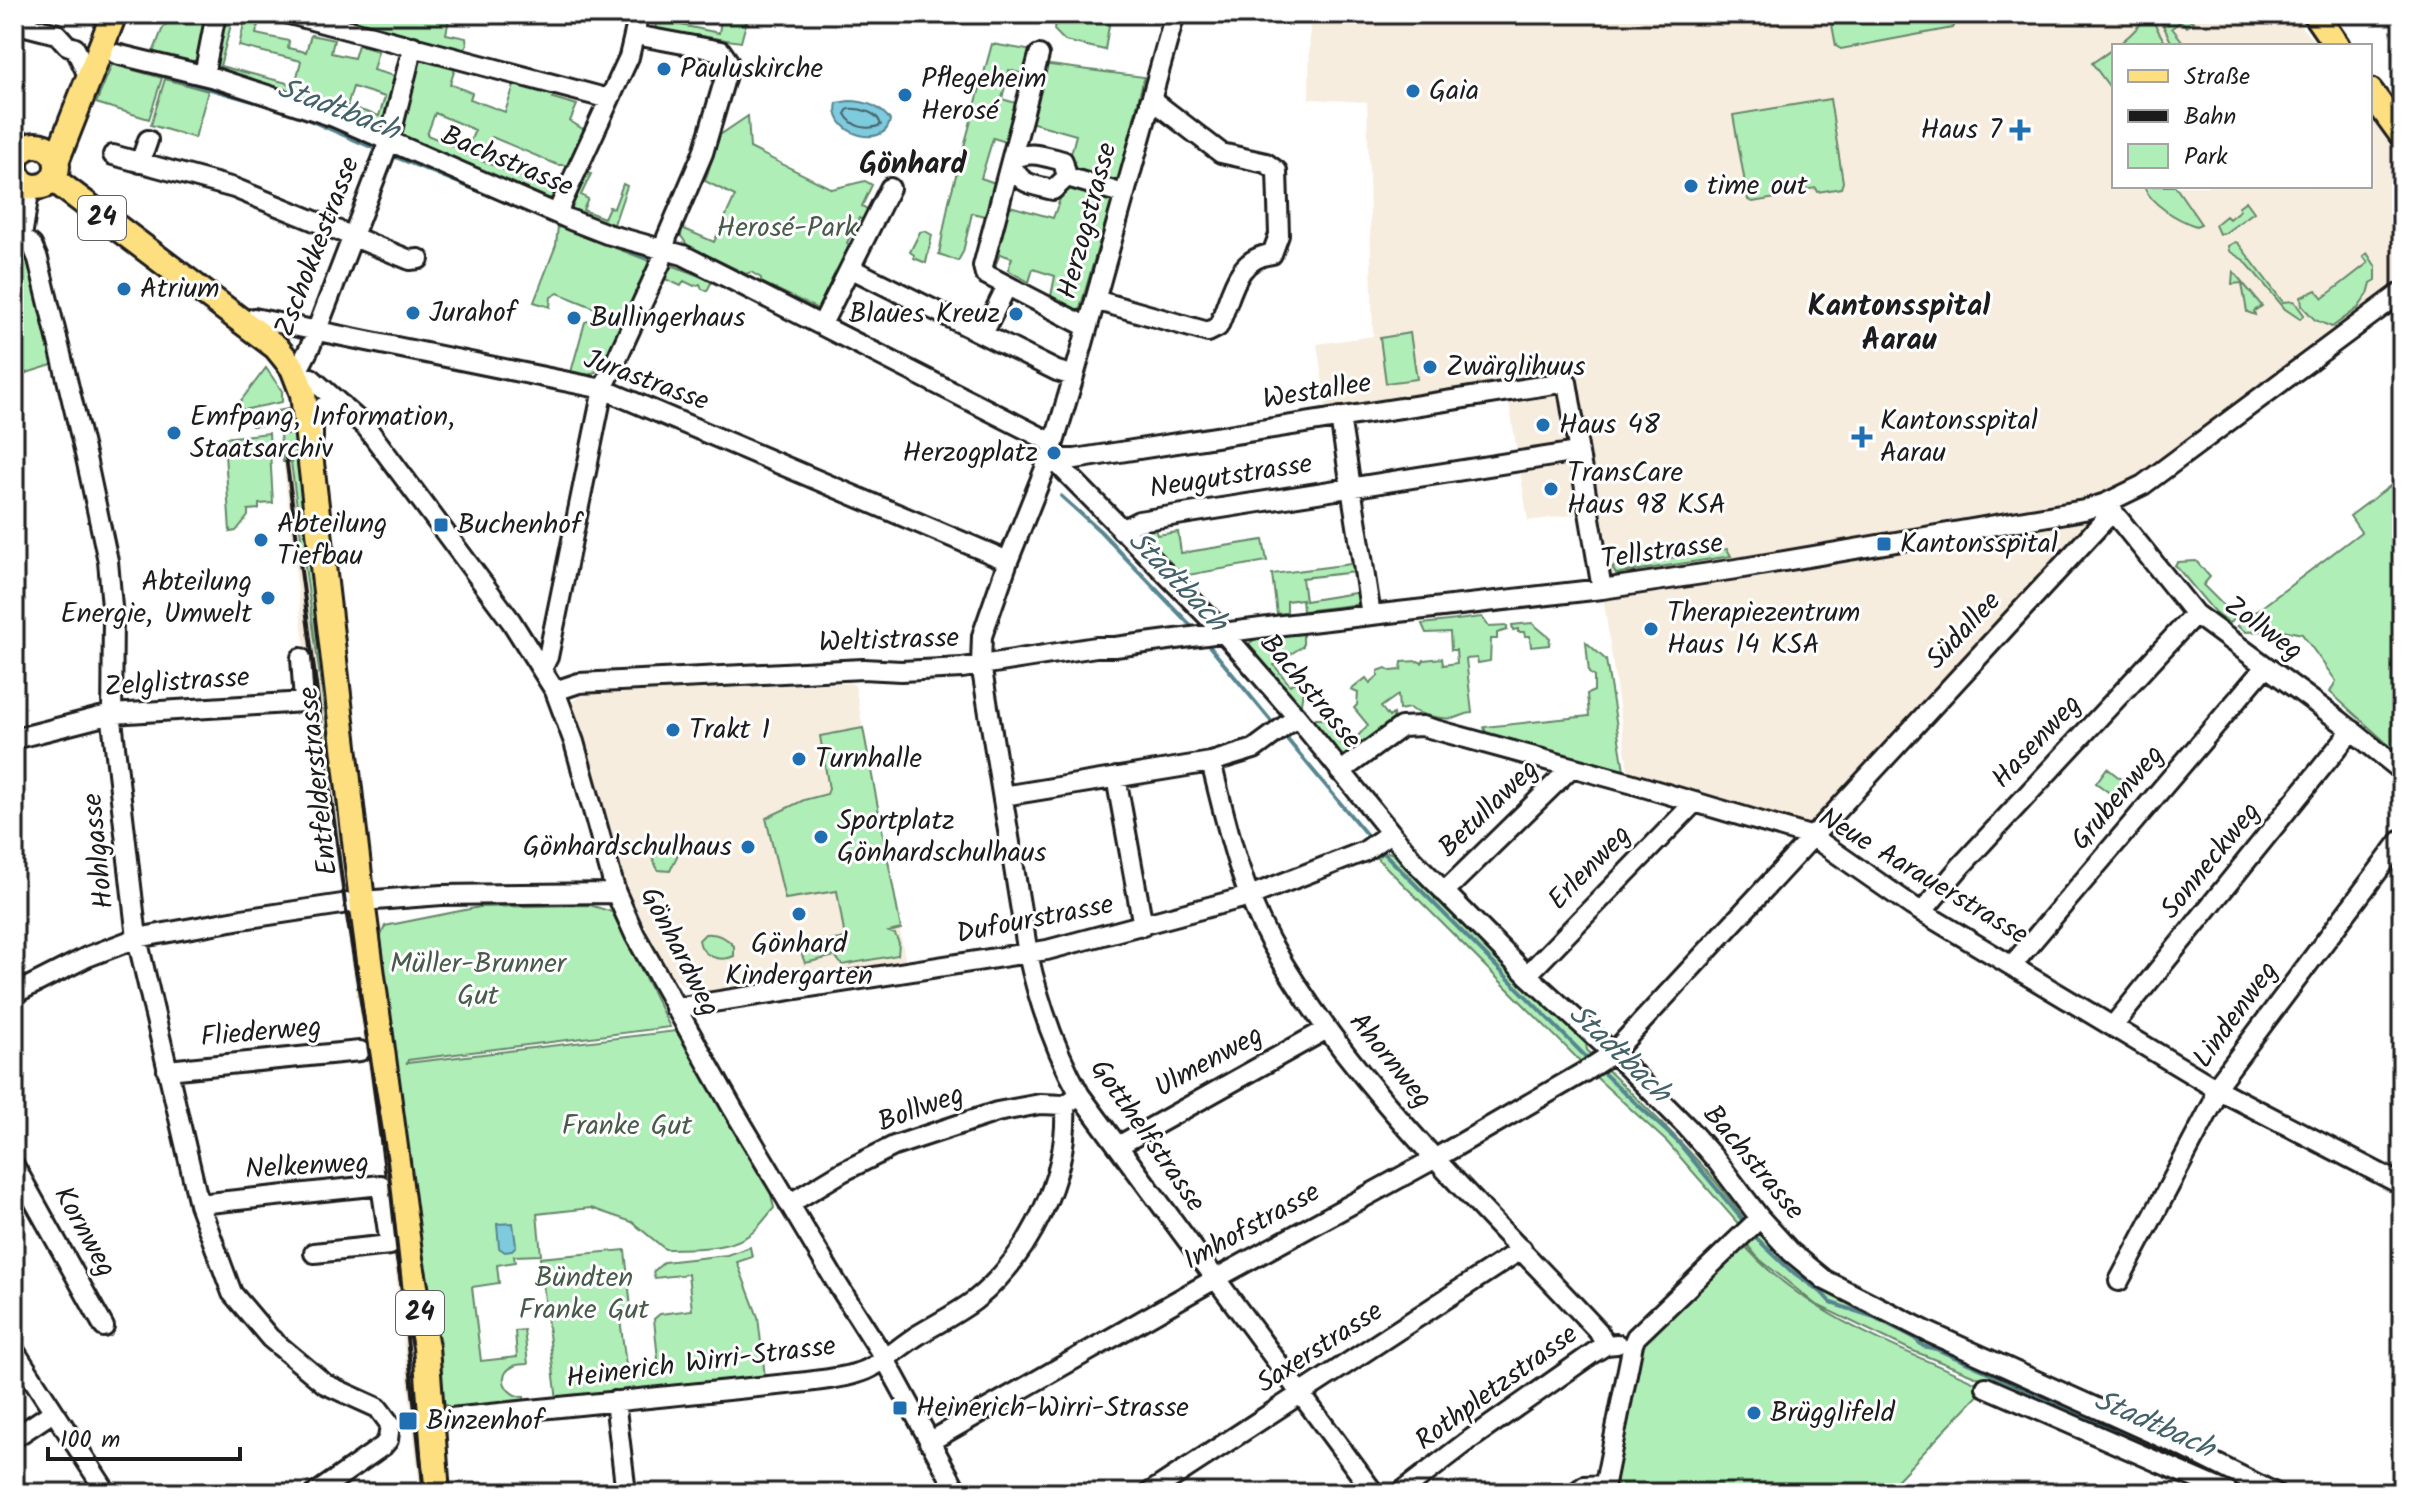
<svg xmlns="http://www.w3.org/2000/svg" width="2416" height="1507" font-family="Kalam,sans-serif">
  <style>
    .built { fill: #f7eddf }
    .green { fill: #afefb7; stroke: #66866a; stroke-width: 2; fill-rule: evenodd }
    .water { fill: #7fcbde; stroke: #578590; stroke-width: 2 }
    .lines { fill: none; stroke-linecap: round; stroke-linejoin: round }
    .shore { stroke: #44626a; stroke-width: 2 }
    .stream { stroke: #578590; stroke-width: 4 }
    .minor-casing { stroke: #1c1c1c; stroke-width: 24 }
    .major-casing { stroke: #1c1c1c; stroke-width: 30 }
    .minor { stroke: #fff; stroke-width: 18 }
    .major { stroke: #fedf80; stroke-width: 24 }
    .rail { stroke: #1c1c1c; stroke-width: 4 }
    .poi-dot { fill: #1f6fb2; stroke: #fff; stroke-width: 3 }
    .labels { text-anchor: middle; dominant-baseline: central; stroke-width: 6; stroke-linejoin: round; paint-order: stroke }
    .shield { fill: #fff; stroke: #606060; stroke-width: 2 }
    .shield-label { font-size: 26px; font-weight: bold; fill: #1c1c1c }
    .poi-label { font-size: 28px; fill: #1c1c1c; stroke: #fff; text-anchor: start }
    .street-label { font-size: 28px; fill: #1c1c1c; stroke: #fff }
    .park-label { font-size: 28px; fill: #485b4a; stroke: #fff }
    .water-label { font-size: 30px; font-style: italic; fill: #44626a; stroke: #fff }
    .neighbourhood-label { font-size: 30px; font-weight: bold; fill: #1c1c1c; stroke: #fff }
  </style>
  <rect width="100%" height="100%" fill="#fff"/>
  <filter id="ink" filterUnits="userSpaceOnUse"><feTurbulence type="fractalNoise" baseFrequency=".0125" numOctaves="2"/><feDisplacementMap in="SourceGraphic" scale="16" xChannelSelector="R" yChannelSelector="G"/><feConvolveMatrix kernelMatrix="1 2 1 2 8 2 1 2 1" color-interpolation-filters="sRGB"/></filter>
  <g filter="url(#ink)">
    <path class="built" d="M1310,14H2290L2318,46H2114V186H2370V117L2402,159V292L2143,485L2089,536L1813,837L1630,783L1602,589L1587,513L1528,521L1507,390L1328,419L1317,344L1373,336L1367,102L1309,99Z
      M291,461L344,857L337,859L302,628L283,462Z
      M850,683L855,685L906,963L707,991L686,988L667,971L620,875L572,711V702L580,696L609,692Z
      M359,958L376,1066L426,1493H420L384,1170L351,959Z"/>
    <path class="green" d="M172,14H208L198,60L187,62L153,53L162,30Z
      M224,14H244L245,17L259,20L256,34L289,41L288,48L306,52L311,35L334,40L331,53L354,58L358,45L378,51L373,70L394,76L398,62L400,63L387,124L377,128L302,97L218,71L215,63ZM232,21L244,24L239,46L301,61L295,85L220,66ZM353,87L385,97L379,116L347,106Z
      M307,14H450L446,34L466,38L467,45L461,55Z
      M722,14L748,16L741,42L655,30L657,20L719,33Z
      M1056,14H1078L1110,19L1105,50L1065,41L1054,30Z
      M1830,14H1953L1958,15L1952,28L1841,49L1836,46Z
      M2145,14H2156L2155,25L2167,46H2114V93L2092,63C2106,54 2142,30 2145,14Z
      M2165,14H2183V17L2194,22L2187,27L2181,21L2172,28L2186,46H2173L2162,23Z
      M992,44L1033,51L1026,75L1009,70L1002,99L1019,104L1010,143L993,138L981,178L998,184L989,217L972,213L963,252L958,261L939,254L949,201Z
      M422,58L457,63L450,84L472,93L470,99L505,112L516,80L557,89L553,98L577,105L570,121L586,131L570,165H558L492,137L482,161L560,192L558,196L547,199L398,136L417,66ZM435,113L475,130L466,151L427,135Z
      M112,64L162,78L149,119L96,103Z
      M1042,64L1144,77L1118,184L1074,174L1071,154L1076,135L1030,122Z
      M165,79L208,91L195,138L151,125Z
      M1830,99L1843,182L1841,188L1818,192L1816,188L1776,194V198L1753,202L1748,200L1733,115Z
      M748,116L750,148L832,189L865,181L872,185L862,206L872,212L867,222L859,218L847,243L854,248L822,311L761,282V278L751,272L746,274L688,246L681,236L682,228L714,242L735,196L705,181L720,135Z
      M586,173L591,174L581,195L588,199L583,210L604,218L609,207L614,208L623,184L627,186L613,227L572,209V204Z
      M1071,185L1113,197L1078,315L1050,301L1055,276L1033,269L1029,282L1008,270L1012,258L1000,254L995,266L988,263L1006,205L1053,218L1060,199Z
      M2144,186H2175L2201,224L2196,226C2178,220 2150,204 2144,186Z
      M2246,201L2254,212L2225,233L2219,234L2215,225L2226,216L2229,219L2240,210L2238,207Z
      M558,226L652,262L605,367L589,375L571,372L585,322L595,319V308L558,293L551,297L550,307L534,302L556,245Z
      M925,231L932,235L926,263L914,258V255L910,252L920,232Z
      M2235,242L2238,243L2283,302L2294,301L2304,315L2300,319L2285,309L2245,261L2229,251L2228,246Z
      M2367,253L2376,267V280L2371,283L2368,294L2358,308L2332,327L2315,320L2302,306L2301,297L2316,290L2323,298L2368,263L2363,256Z
      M29,257L55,364L14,377V262Z
      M674,266L712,281L707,291L702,289L700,284L694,286L684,281L681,286L663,278L668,269Z
      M2233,271L2262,306L2254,311L2255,315L2247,312L2242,283L2232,284Z
      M1410,333L1417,379L1386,383L1380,338Z
      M266,368L282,391V402L243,410L239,403Z
      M288,409L290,423L252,426L247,417Z
      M300,432L347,857H344L291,462H283L280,435Z
      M269,433L273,503L259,504V509L248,510V516L236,531L230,532L224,438Z
      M2402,477V757L2330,692L2336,681L2302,634L2283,630L2246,632L2237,626L2361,532L2350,516Z
      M1154,525L1157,535L1178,532L1181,553L1263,540L1267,561L1177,577L1139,534V530Z
      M1727,549L1731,556L1621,573L1616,574L1612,567Z
      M2196,561L2210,577L2203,585L2236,618L2229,623L2217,615L2175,565L2178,562Z
      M1359,563L1356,572L1302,578L1305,601L1361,592V604L1303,611L1302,599L1287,601V613L1277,614L1272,574Z
      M1482,617L1489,627L1507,626V630L1497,633V639H1491L1490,661L1478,663L1477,658L1466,659L1472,713C1464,713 1460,718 1454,718C1442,720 1417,714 1409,708L1399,710L1398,695L1381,707L1389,717L1393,714L1394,720L1388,724L1390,730L1344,760L1339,758L1306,714L1314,719H1330L1342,734L1337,738L1346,749L1368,725L1354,708L1357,705L1358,693L1351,690L1366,678L1370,683L1378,676V671L1386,668L1391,671L1401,670L1402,662L1418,661L1422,663L1424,660L1442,658L1443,665L1457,663L1456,650H1451L1450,632L1426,633L1422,624Z
      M1532,623L1550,638L1549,645L1531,647L1530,636H1525L1524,632H1518V629L1513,630L1512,625Z
      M1303,634V646L1274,665L1290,685L1296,681L1303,690L1300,710L1249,651V644L1256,638Z
      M1586,642L1606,660L1625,776L1487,736L1484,727L1589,716L1587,694L1594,691V676L1589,673Z
      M863,728L901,929L889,932L895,934L899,943L898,955L842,965L835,956L805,963L799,947L845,938L837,891L785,899L766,818L804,800L827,794L829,789L820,736Z
      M2107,768L2132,788L2122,802L2096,783Z
      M667,842L680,850L670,871L658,870L652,857Z
      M1388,852L1394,854L1586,1044L1587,1050C1645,1107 1700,1155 1747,1223L1741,1227L1667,1142L1598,1079L1376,857Z
      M590,905L612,912L670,1027L408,1060L407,1063L676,1031L770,1190L774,1208C767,1216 761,1225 753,1232C730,1251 693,1248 665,1249L632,1222L591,1208L537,1214L541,1255L514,1256L515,1262L497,1265L499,1283L472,1287L481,1361L517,1357L515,1331L524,1330L528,1364C523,1364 518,1364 514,1366C494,1375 507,1397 524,1397L525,1405L453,1410L441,1400L393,1061L380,938L385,926L480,907Z
      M705,934C717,933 726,937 734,946V956C720,963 701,956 699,940Z
      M1759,1230L1791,1258L2036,1390L2027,1397L1911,1350L1815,1304L1758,1258L1745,1242Z
      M1740,1240C1802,1316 1900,1347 1986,1387L1885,1493H1603L1633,1344Z
      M750,1247L752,1257L737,1262L758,1317L765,1377L557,1401L540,1258L625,1250L631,1308L619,1311L627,1373L659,1370L654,1319L660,1314L692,1310L688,1274L655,1278L653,1272L664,1262L727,1255Z
      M2047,1394L2267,1493H2239L2043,1406L2042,1401Z"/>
    <path class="water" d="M849,101C866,101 880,106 890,120C886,150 829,135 837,103Z
      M513,1223L516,1246L511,1251L505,1252L499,1248L497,1224Z"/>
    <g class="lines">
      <path class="shore" d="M848,109C860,108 878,112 881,125C867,131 852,127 845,114Z"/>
      <path class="stream" d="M147,71L277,108
        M293,113L380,151
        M388,154L542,217
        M611,244L647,258
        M1061,496L1100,531L1196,631
        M1205,641L1276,727
        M1282,733L1371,840
        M1380,849L1591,1062
        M1600,1070L1677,1141L1745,1223
        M1752,1234L1790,1270L1821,1292L1831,1303L1874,1317L1913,1337L1923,1346L1936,1349L2208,1470L2253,1493"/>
      <g class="minor-casing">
        <path id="minor" d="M289,14L609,99
          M1175,14L1074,376L1050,456L1008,561L982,636L981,664L1028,954C1039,1004 1055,1050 1080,1095L1374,1493
          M14,23L57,34L67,45L75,48L89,78
          M413,46L389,142L311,345L296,374L311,378L367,428L511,621L555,691L574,742L616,893L635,935L733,1109L836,1282L885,1359L958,1493
          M116,54L215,78L334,117L571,220L607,234L683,255L1053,443
          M1039,55L983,266L985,274L1087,327
          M204,75L216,14
          M113,155L234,188L410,260L419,259
          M140,163L148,140
          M1067,177L1053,190C1030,184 1019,185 1011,161C1028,149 1044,156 1063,161L1067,177L1124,194
          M557,213L629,57L639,14
          M22,237L32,245L38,259L86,458L108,561L113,618L112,720L137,938L199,1204L232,1293L270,1338L325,1384L378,1408L390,1424L388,1440L383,1446L316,1493
          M22,237L30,186
          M850,268L890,188
          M1095,300L1208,332L1218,327C1232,297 1234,258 1272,254L1279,235L1277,171L1266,163L1221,153L1156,103L1150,101
          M248,324L254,318L603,389L1008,561
          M822,324L850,268L1057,371L1074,376
          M983,334L1007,286
          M1340,417L1371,615
          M313,438V421L323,407L342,405
          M1050,456L1223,632L1297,717L1413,860L1527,975L1613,1053L1687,1127L1716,1160L1760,1218L1791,1252L1825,1280L1928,1332L2183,1447L2275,1493
          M1050,456L1061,459H1075L1567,382L1602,589
          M2106,503L2195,614L2340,721L2402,771
          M1121,530L1139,521L1577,452
          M542,669L548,657L603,389L661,262L667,237L703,153L728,68V61L721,51L635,35
          M555,691L579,683L863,669L901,671L962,668L1096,647H1115L1283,625L1602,589L1743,568L2084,510L2106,503L2143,485L2402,292
          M14,739L112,714L304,702L301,658
          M1211,762C1226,822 1240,886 1270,941C1352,1087 1485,1209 1598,1331L1606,1345
          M1340,772L1401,727L1422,726L1630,783L1813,837L1912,906L2215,1088L2402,1185
          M1116,777L1143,926
          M1003,796L1211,762L1254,749L1297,717
          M1444,892L1572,767
          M1923,911L1960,867L2195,614
          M2013,964L2265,667
          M1527,975L1695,802
          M14,994L87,957L137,938L242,919L362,901L442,895L616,893
          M675,1008L1047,950L1250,896L1365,851L1390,833
          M2113,1026L2352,730
          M167,1070L360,1051
          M1118,1146L1327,1029
          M14,1165L104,1327
          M199,1204L381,1185L390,1245L314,1253
          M789,1204L842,1172L894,1146L997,1112L1040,1104L1065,1105L1075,1098
          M2119,1281L2213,1103L2215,1088L2402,839
          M14,1350L107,1493
          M1986,1387L2229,1493
          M615,1401L626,1493
          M431,1420L807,1382C827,1379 854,1377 872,1367C888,1358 902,1345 918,1335C936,1324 958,1313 975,1300C1030,1256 1069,1175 1065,1105
          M14,1438L53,1412
          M929,1442L1215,1279L1434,1159L1584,1072L1613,1053L2112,512
          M1149,1493L1522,1249
          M1400,1493L1468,1441L1593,1353L1606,1345L1617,1344
          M1575,1493L1584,1486L1605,1485
          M1603,1493L1633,1344L1636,1337L1760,1218"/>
      </g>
      <g class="major-casing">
        <path id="major" d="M2315,14L2337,46
          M2370,91L2402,135
          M15 166a21 21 0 1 1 42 0a21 21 0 1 1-42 0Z
          M57,159L114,14
          M53,179L276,347L293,368L303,394L362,901L410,1259L426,1347L437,1493"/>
      </g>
      <use href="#minor" class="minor"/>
      <use href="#major" class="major"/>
      <path class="rail" d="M286,457L345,904L389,1174L424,1493"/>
    </g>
  </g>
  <g class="poi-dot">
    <circle cx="664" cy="69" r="8"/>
    <circle cx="1413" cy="91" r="8"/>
    <circle cx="905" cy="95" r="8"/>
    <path d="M2016 118h8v8h8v8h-8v8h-8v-8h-8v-8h8z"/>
    <circle cx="1691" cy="186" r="8"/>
    <circle cx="124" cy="289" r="8"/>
    <circle cx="413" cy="313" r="8"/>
    <circle cx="1016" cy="314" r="8"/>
    <circle cx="574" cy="318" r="8"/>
    <circle cx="1430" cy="367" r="8"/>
    <circle cx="1543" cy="425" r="8"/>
    <circle cx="174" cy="433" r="8"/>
    <path d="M1858 425h8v8h8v8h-8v8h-8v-8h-8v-8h8z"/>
    <circle cx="1054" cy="453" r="8"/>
    <circle cx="1551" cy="489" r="8"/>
    <rect x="433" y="517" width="16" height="16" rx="4"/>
    <circle cx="261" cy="540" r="8"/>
    <rect x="1876" y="536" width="16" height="16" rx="4"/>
    <circle cx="268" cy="598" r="8"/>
    <circle cx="1651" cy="629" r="8"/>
    <circle cx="673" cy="730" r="8"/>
    <circle cx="799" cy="759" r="8"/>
    <circle cx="821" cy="837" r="8"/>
    <circle cx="748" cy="847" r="8"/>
    <circle cx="799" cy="914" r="8"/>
    <rect x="892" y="1400" width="16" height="16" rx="4"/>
    <circle cx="1754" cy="1413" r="8"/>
    <rect x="398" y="1411" width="20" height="20" rx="4"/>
  </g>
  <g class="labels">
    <g class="shield">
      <rect x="78" y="196" width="48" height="44" rx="6"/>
      <rect x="396" y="1291" width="48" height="44" rx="6"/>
    </g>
    <g class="shield-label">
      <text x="102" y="218">24</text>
      <text x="420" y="1313">24</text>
    </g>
    <g class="poi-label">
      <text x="680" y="69">Pauluskirche</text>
      <text x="921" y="79">Pflegeheim<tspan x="921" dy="32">Herosé</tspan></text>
      <text x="1429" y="91">Gaia</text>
      <text x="2002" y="130" text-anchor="end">Haus 7</text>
      <text x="1707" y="186">time out</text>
      <text x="140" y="289">Atrium</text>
      <text x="429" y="313">Jurahof</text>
      <text x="1000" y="314" text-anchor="end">Blaues Kreuz</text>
      <text x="590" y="318">Bullingerhaus</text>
      <text x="1446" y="367">Zwärglihuus</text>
      <text x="190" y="417">Emfpang, Information,<tspan x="190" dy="32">Staatsarchiv</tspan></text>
      <text x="1880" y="421">Kantonsspital<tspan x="1880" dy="32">Aarau</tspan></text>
      <text x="1559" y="425">Haus 48</text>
      <text x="1038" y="453" text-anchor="end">Herzogplatz</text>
      <text x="1567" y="473">TransCare<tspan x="1567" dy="32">Haus 98 KSA</tspan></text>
      <text x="277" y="524">Abteilung<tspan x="277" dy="32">Tiefbau</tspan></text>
      <text x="457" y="525">Buchenhof</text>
      <text x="1900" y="544">Kantonsspital</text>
      <text x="252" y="582" text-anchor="end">Abteilung<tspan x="252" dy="32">Energie, Umwelt</tspan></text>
      <text x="1667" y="613">Therapiezentrum<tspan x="1667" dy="32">Haus 14 KSA</tspan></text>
      <text x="689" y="730">Trakt 1</text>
      <text x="815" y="759">Turnhalle</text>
      <text x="837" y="821">Sportplatz<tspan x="837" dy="32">Gönhardschulhaus</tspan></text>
      <text x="732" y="847" text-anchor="end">Gönhardschulhaus</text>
      <text x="799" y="944" text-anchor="middle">Gönhard<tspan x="799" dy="32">Kindergarten</tspan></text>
      <text x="916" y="1408">Heinerich-Wirri-Strasse</text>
      <text x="1770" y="1413">Brügglifeld</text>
      <text x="426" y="1421">Binzenhof</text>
    </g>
    <g class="street-label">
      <text transform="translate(507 162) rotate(23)">Bachstrasse</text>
      <text transform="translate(1088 221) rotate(-75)">Herzogstrasse</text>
      <text transform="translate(318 247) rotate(-69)">Zschokkestrasse</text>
      <text transform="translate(646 381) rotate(20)">Jurastrasse</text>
      <text transform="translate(1317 392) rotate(-9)">Westallee</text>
      <text transform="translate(1231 477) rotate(-9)">Neugutstrasse</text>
      <text transform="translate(1662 552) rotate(-8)">Tellstrasse</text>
      <text transform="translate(2263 629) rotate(36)">Zollweg</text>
      <text transform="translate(1964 631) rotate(-47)">Südallee</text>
      <text transform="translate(889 641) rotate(-2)">Weltistrasse</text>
      <text transform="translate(177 683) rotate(-4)">Zelglistrasse</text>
      <text transform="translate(1310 692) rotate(50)">Bachstrasse</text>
      <text transform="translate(2037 742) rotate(-47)">Hasenweg</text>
      <text transform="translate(319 781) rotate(-96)">Entfelderstrasse</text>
      <text transform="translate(2118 798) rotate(-50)">Grubenweg</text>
      <text transform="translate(1489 809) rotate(-44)">Betullaweg</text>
      <text transform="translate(99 851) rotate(-96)">Hohlgasse</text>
      <text transform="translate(2211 861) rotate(-51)">Sonneckweg</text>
      <text transform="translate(1590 868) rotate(-46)">Erlenweg</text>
      <text transform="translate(1923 877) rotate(31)">Neue Aarauerstrasse</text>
      <text transform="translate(1035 920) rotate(-11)">Dufourstrasse</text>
      <text transform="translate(679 952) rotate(63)">Gönhardweg</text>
      <text transform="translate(2236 1015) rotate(-54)">Lindenweg</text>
      <text transform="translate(261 1033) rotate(-5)">Fliederweg</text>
      <text transform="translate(1390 1061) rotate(51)">Ahornweg</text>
      <text transform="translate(1209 1062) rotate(-29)">Ulmenweg</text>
      <text transform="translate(921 1109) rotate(-20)">Bollweg</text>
      <text transform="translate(1147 1136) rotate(55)">Gotthelfstrasse</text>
      <text transform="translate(1753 1163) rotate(50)">Bachstrasse</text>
      <text transform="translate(307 1167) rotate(-3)">Nelkenweg</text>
      <text transform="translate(1252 1227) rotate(-29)">Imhofstrasse</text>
      <text transform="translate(84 1232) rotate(61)">Kornweg</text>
      <text transform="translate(1320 1348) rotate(-33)">Saxerstrasse</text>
      <text transform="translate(701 1363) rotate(-7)">Heinerich Wirri-Strasse</text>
      <text transform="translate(1497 1388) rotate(-36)">Rothpletzstrasse</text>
    </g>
    <g class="park-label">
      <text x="787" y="228">Herosé-Park</text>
      <text x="478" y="964">Müller-Brunner<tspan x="478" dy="32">Gut</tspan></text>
      <text x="627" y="1126">Franke Gut</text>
      <text x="584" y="1278">Bündten<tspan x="584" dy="32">Franke Gut</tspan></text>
    </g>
    <g class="water-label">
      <text transform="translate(338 110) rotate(21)">Stadtbach</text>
      <text transform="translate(1177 582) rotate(46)">Stadtbach</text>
      <text transform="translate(1619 1054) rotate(44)">Stadtbach</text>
      <text transform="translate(2154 1425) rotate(24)">Stadtbach</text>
    </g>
    <g class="neighbourhood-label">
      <text x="913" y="165">Gönhard</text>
      <text x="1899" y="307">Kantonsspital<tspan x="1899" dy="34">Aarau</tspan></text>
    </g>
  </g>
  <rect width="2416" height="1507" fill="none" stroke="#fff" stroke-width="48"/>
  <rect x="24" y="24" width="2368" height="1459" fill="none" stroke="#1c1c1c" stroke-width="3" filter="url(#ink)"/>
  <rect x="2112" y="44" width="260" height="144" fill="#ffffff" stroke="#a4a4a4" stroke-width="2"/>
  <rect x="2128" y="70" width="40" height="12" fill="#fedf80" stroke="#a4a4a4" stroke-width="2"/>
  <text x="2184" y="84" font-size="24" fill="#1c1c1c">Straße</text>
  <rect x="2128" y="110" width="40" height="12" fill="#1c1c1c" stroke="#a4a4a4" stroke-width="2"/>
  <text x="2184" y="124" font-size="24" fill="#1c1c1c">Bahn</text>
  <rect x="2128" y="144" width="40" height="24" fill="#afefb7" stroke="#a4a4a4" stroke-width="2"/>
  <text x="2184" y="164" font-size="24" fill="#1c1c1c">Park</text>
  <path d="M48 1447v12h192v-12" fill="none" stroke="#1c1c1c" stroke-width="4"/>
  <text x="60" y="1447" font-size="24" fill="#1c1c1c" stroke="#ffffff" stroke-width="6" paint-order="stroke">100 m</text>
</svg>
